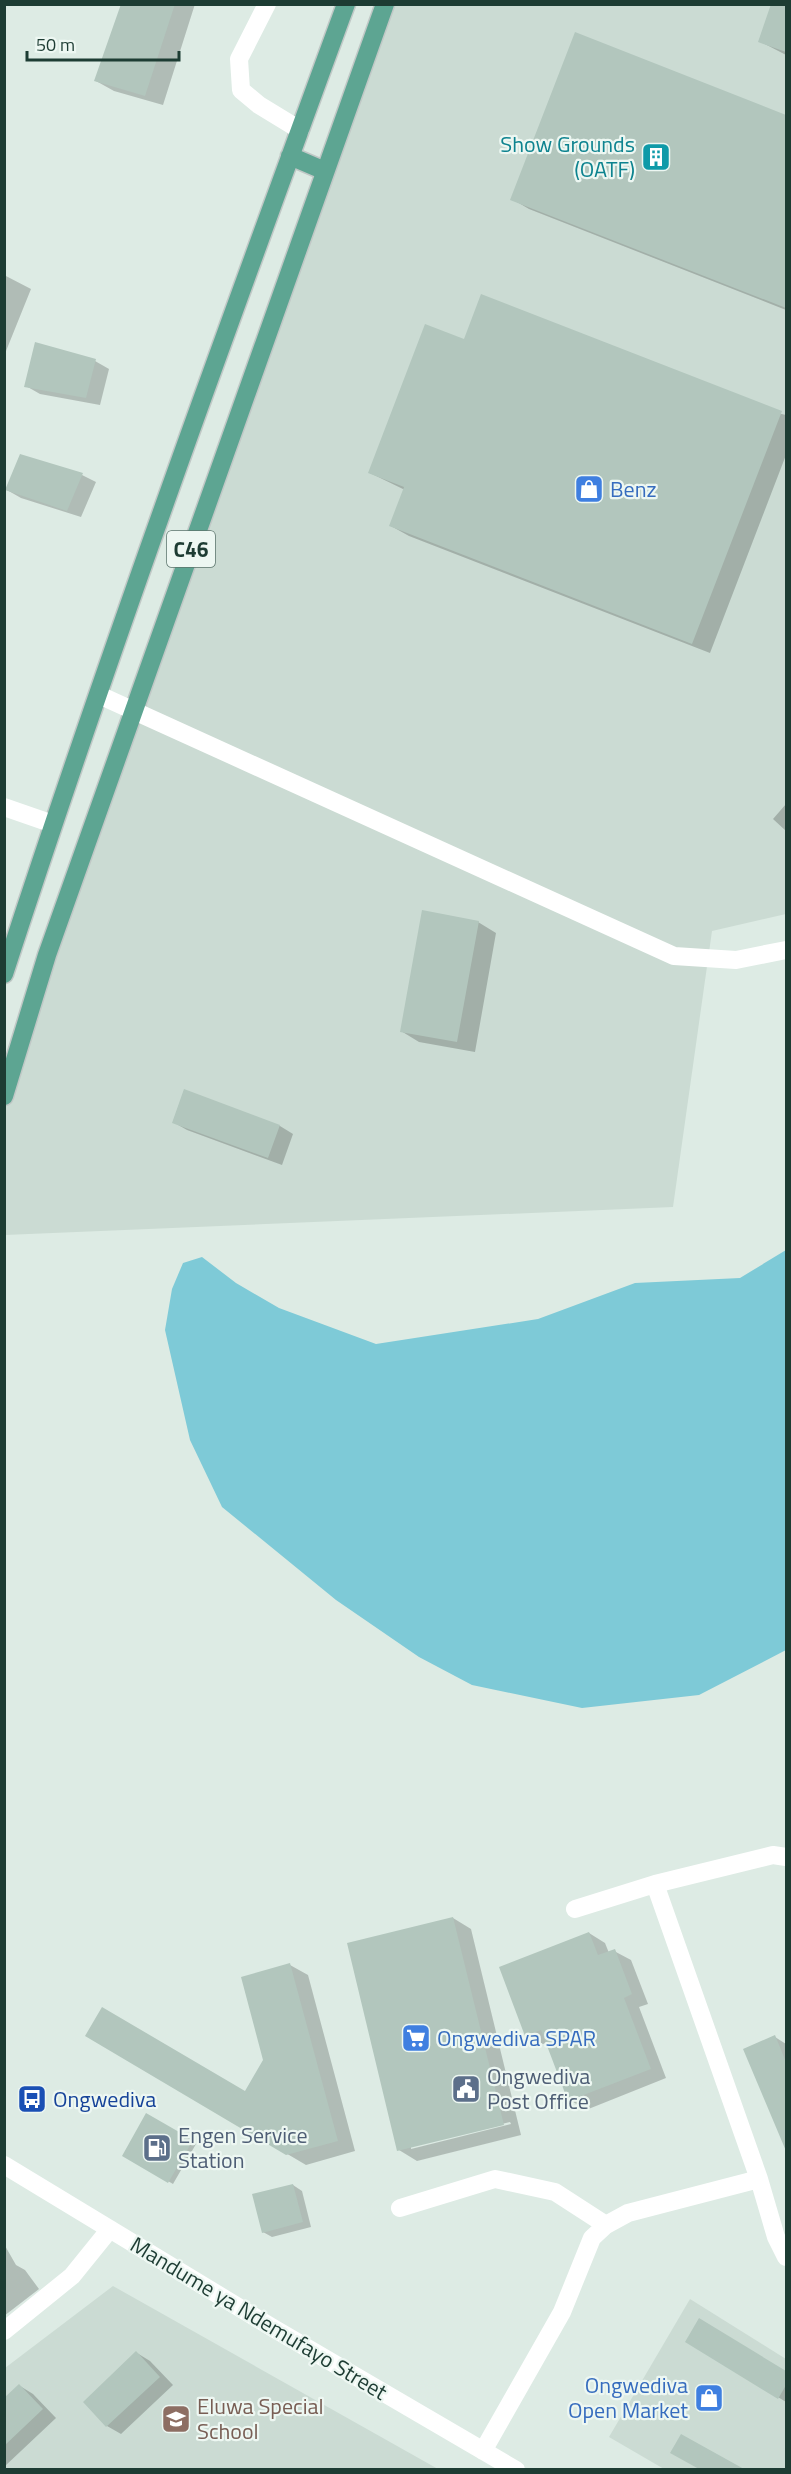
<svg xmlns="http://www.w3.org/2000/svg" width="791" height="2474" font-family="'Titillium Web',sans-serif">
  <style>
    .built { fill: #cbdbd3 }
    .water { fill: #7ecad7 }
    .shadow { fill: #0003; fill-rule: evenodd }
    .building { fill: #b2c6bd }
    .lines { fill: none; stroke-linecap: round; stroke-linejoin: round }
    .major-casing { stroke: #c0c8c6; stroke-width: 21 }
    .minor { stroke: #fff; stroke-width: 18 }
    .major { stroke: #5da592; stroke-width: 18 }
    .labels { text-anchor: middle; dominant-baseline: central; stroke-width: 4.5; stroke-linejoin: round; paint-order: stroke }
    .shield { fill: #edf7f2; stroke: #5b746c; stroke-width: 1.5 }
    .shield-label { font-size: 21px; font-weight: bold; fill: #1d3c33 }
    .culture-label { font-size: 22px; fill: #0d838f; stroke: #edf7f2; text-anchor: end }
    .shop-label { font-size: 22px; fill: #366cbe; stroke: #edf7f2; text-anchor: start }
    .service-label { font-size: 22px; fill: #4e5e75; stroke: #edf7f2; text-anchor: start }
    .transit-label { font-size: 22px; fill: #164399; stroke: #edf7f2; text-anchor: start }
    .street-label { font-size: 22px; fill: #1d3c33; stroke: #edf7f2 }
    .education-label { font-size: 22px; fill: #785e54; stroke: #edf7f2; text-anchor: start }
  </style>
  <rect width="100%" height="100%" fill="#ddebe4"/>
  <path class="built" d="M383,5H786V914L712,931L673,1207L5,1235L4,1096Z
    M113,2286L438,2469L5,2470V2368Z
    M690,2299L786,2359V2469H664L609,2437Z"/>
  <path class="water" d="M786,1250V1650L699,1695L582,1708L472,1685L419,1657L336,1600L222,1507L190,1440L165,1330L172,1289L183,1263L202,1257L236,1283L279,1308L376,1344L538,1319L635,1283L740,1278Z"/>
  <path class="shadow" d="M123,4H195L163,105L114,91L96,81Z
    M772,4H786V55L759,41Z
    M576,34L786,116V310L529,209L512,199Z
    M4,275L31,289L4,356Z
    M465,341L786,415V455L710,653L409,536L391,526L405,490L370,473Z
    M95,361L109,369L100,405L40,394L26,386Z
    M82,475L96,482L81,517L21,498L7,490Z
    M786,804V831L773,819Z
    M478,922L496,933L475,1052L419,1042L401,1031Z
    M184,1091L280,1126L293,1134L282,1165L187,1130L173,1122Z
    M453,1918L471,1929L521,2135L417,2161L399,2150ZM510,2122L511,2124L411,2149V2146Z
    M589,1933L605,1943L609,1953L614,1951L631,1960L648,2004L639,2007L666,2078L586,2110L570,2100L547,2043L543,2044L526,2035Z
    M290,1965L308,1975L355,2151L306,2165L87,2035L246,2093L264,2061Z
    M775,2037L786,2044V2147L745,2050Z
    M147,2116L196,2144L173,2184L124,2155Z
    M293,2185L302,2191L311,2227L272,2237L263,2232Z
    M4,2244L16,2265L25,2270L39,2289L4,2316Z
    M714,2328L786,2373V2402L687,2341Z
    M137,2353L150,2361L173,2385L121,2434L107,2426L85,2402Z
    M20,2386L33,2394L56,2418L4,2467V2400Z
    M681,2436L741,2470H702L672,2452Z"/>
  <path class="building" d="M121,4H175L145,96L94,81Z
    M771,4H786V52L758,42Z
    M575,32L786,115V308L510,200Z
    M481,294L782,411L692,644L389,526L404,487L368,473L425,324L464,339Z
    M35,342L96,359L86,398L24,387Z
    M20,454L83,473L67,511L5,490Z
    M422,910L479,921L457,1042L400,1032Z
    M184,1089L280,1125L268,1158L172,1123Z
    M453,1917L504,2125L397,2151L347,1943Z
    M589,1932L598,1955L615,1949L632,1994L624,1998L651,2069L568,2101L541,2030L525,2036L499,1967Z
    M290,1963L338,2141L286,2155L85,2036L102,2007L245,2091L263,2060L241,1977Z
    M775,2035L786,2062V2151L743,2049Z
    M146,2113L193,2140L168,2183L122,2156Z
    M293,2184L303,2222L262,2233L252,2194Z
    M699,2318L786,2371V2385L778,2399L685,2342Z
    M136,2351L160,2377L106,2427L83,2402Z
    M19,2384L43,2409L4,2446V2398Z
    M681,2434L744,2469H699L670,2453Z"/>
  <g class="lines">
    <g class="major-casing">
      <path id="major" d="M290,156L325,171
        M4,974C110,648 228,326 346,4
        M4,1096L47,955L385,4"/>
    </g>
    <path class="minor" d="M267,4L239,59L241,90L259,105L300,130
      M99,695L674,956L736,960L786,950
      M4,807L53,824
      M655,1884L759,2179L776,2237L786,2257
      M575,1909L655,1884L773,1855L786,1857
      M4,2165L273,2328L516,2470
      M400,2208L495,2179L555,2192L606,2225
      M4,2331L72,2276L110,2229
      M483,2451L562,2312L592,2238L606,2225L628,2213L759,2179"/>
    <use href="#major" class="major"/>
  </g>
  <defs>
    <g id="building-square" transform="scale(1.5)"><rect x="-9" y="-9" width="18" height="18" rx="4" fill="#0f9aa8" stroke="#edf7f2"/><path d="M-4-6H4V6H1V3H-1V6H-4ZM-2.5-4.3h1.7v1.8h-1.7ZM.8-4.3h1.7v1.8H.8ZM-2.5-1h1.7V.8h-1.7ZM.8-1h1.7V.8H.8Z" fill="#fff"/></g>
    <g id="shop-square" transform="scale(1.5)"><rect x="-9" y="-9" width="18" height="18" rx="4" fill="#3f7fe0" stroke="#edf7f2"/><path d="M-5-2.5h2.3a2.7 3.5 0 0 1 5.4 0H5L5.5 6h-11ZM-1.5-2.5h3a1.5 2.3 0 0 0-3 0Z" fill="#fff"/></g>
    <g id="supermarket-square" transform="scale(1.5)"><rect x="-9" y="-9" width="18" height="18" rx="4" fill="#3f7fe0" stroke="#edf7f2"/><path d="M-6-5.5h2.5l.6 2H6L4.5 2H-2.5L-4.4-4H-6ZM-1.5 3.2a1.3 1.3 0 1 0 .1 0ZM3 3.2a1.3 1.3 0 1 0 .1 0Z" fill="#fff"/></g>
    <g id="civic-square" transform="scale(1.5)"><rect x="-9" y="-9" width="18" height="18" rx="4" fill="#5c6f8a" stroke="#edf7f2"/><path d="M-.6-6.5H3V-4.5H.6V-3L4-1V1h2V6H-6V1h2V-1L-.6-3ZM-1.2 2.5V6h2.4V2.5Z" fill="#fff"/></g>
    <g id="bus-square" transform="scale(1.5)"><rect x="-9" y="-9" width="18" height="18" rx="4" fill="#1a4fb4" stroke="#edf7f2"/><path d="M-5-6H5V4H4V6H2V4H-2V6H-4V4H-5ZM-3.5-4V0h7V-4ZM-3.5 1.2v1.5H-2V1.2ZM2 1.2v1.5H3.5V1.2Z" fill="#fff"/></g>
    <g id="fuel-square" transform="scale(1.5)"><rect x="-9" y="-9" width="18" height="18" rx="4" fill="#5c6f8a" stroke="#edf7f2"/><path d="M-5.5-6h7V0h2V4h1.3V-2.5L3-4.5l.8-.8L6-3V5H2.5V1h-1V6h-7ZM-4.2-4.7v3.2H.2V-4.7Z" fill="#fff"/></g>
    <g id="school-square" transform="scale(1.5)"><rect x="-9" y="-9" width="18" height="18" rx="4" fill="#8d6e63" stroke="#edf7f2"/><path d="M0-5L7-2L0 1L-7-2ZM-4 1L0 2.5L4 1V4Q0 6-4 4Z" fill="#fff"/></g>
  </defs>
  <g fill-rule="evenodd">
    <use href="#building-square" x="656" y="157"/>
    <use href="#shop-square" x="589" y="489"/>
    <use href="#supermarket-square" x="416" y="2038"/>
    <use href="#civic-square" x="466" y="2089"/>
    <use href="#bus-square" x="32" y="2099"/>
    <use href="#fuel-square" x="157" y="2148"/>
    <use href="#shop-square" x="709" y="2398"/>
    <use href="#school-square" x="176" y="2419"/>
  </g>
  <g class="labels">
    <rect class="shield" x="167" y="531" width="48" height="36" rx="4.5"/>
    <g class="shield-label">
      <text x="191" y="549">C46</text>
    </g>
    <g class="culture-label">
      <text x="635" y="144">Show Grounds<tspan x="635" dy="25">(OATF)</tspan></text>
    </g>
    <g class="shop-label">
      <text x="610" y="489">Benz</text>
      <text x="437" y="2038">Ongwediva SPAR</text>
      <text x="688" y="2385" text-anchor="end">Ongwediva<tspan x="688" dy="25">Open Market</tspan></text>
    </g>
    <g class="service-label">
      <text x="487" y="2076">Ongwediva<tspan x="487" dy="25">Post Office</tspan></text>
      <text x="178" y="2135">Engen Service<tspan x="178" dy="25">Station</tspan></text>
    </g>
    <g class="transit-label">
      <text x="53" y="2099">Ongwediva</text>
    </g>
    <g class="street-label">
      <text transform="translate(259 2318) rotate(31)">Mandume ya Ndemufayo Street</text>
    </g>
    <g class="education-label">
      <text x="197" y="2406">Eluwa Special<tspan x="197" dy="25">School</tspan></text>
    </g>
  </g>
  <rect width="791" height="2474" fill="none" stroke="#1d3c33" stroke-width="12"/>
  <path d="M27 51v9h152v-9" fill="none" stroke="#1d3c33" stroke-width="3"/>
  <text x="36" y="51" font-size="18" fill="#1d3c33" stroke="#edf7f2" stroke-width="4.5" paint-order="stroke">50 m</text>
</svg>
